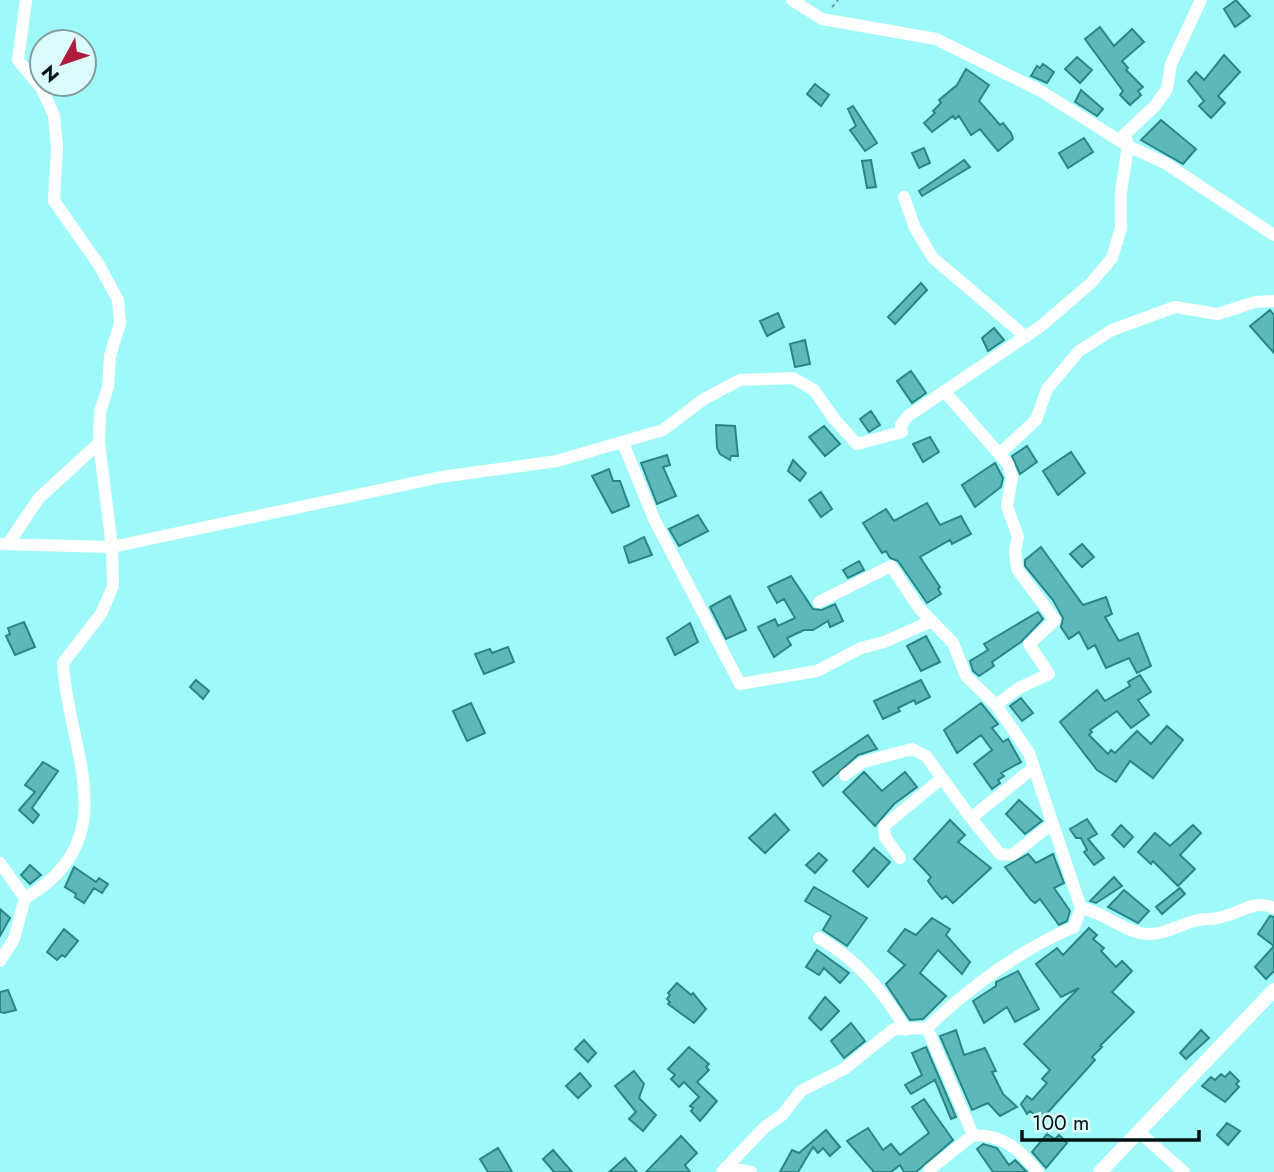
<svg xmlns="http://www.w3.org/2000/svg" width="1274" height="1172" font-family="Jost,sans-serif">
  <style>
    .building { fill: #5fb8b8; stroke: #278687; stroke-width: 2 }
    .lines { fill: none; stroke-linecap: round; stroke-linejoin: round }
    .path { stroke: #619e9e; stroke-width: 2; stroke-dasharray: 3.5 3.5; stroke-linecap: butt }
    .minor { stroke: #fff; stroke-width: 12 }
    .tertiary { stroke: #fff; stroke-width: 14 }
  </style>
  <rect width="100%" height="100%" fill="#a0f9f9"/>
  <path class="building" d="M1236,0L1250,16L1235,27L1224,9Z
    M1100,27L1114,46L1132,29L1144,42L1122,61L1128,68L1126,70L1143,87L1138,91L1141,95L1130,105L1120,95L1123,91L1085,39Z
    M1224,55L1240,72L1218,96L1225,103L1211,118L1199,106L1204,101L1188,81L1196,72L1204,80Z
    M1077,57L1092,70L1080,83L1065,69Z
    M1043,64L1054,72L1047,83L1031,76L1037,66L1040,68Z
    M966,69L989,85L979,101L1000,125L1003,123L1011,133L1013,139L998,151L980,129L971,135L959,116L955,119L953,116L932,132L924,123L935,113L933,111L941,103L939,100L957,85Z
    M815,84L829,95L821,106L807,94Z
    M1081,90L1103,109L1097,116L1075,102Z
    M853,106L877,143L865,151L850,130L856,126L848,109Z
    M1161,120L1196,149L1183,164L1141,140Z
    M1084,138L1093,152L1068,168L1059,153Z
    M924,148L930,163L919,168L912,153Z
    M871,160L876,187L867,188L862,161Z
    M964,160L970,167L922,196L919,191Z
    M921,283L927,290L895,324L888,317Z
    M1270,310L1274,315V353L1250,326Z
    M778,313L784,327L767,336L760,321Z
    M994,328L1004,340L988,351L982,338Z
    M805,340L810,364L795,367L790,344Z
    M911,371L926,393L912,403L897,381Z
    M871,411L880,425L869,432L860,419Z
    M716,425L735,426L738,456H731L730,460L720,454L717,448Z
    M824,426L840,444L825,456L809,437Z
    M930,437L939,452L923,462L913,444Z
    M1027,446L1037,462L1020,474L1012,456Z
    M1071,452L1085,473L1058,495L1043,471Z
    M667,455L670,465L663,467L676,496L657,504L641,463Z
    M793,460L806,473L800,481L788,471Z
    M995,463L1003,478L1001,487L975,507L962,485Z
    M609,469L613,481H620L629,506L612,513L592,476Z
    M821,492L832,509L821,517L809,500Z
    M927,503L940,525L961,516L971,534L952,544L950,540L920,557L940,587L938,589L941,594L927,603L898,561L890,558L886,551L882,553L863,523L886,509L894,521Z
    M698,515L708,531L679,546L669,529Z
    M644,537L652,555L629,563L624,547Z
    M1082,544L1094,557L1082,567L1070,554Z
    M1041,547L1083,605L1106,597L1112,614L1105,617L1119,641L1138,633L1151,666L1137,673L1129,658L1106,668L1095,645L1088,649L1079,632L1069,639L1061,627L1063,618L1053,600L1025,566V560Z
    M859,561L864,570L848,578L843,570Z
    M791,576L813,609L822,610L835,604L843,621L830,627L828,621L813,630H804L787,638L791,645L774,657L758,627L775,619L778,626L795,618L784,599L777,603L768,587Z
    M730,596L746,630L726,639L710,607Z
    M1038,612L1043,619L1021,642L992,662L994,666L979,676L973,671L970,661L988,650L984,644Z
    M24,622L35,647L15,655L6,636L10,634L8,628Z
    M690,623L698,642L675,655L667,638Z
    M926,636L940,662L921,671L907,646Z
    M508,647L514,662L484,674L475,654L490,649L492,653Z
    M1140,675L1151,692L1138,700L1149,715L1131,728L1117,711L1090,730L1092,732L1089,735L1108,754L1111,750L1115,753L1137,731L1151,744L1167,726L1183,740L1153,778L1130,761L1116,782L1097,770L1060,722L1097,690L1105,701L1130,686L1128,682Z
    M196,680L209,691L203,699L190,687Z
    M921,680L930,697L916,704L914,700L898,708L900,711L883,719L874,701Z
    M1021,698L1033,713L1022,721L1010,706Z
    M471,703L485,733L467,741L453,711Z
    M981,703L998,724L992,728L1003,742L1008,739L1021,762L1001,773L1004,776L998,780L1000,783L992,789L974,764L992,750L981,735L957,753L944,730Z
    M868,735L877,749L858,755L823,786L813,772Z
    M43,762L58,771L32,808L39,815L33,823L19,810L35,792L25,785Z
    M864,772L882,791L905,772L917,787L894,804L875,826L843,792Z
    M1019,800L1042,821L1025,834L1006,814Z
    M775,814L789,830L765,853L749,838Z
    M1087,819L1097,834L1088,839L1104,858L1094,865L1084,852L1087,850L1081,838H1076L1070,829Z
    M950,820L965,835L958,842L991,868L953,903L946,896L942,899L936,892L928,881L931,877L914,859Z
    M1121,825L1133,837L1124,847L1112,835Z
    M1193,825L1201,833L1180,855L1195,869L1178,886L1153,861L1151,864L1138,852L1155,833L1170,846Z
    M874,848L890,862L868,887L853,871Z
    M819,853L827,860L815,873L806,865Z
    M1028,854L1036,863L1053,854L1064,883L1054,888L1070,911L1067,921L1059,925L1040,899L1035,903L1031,900L1005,867Z
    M30,865L41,875L30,884L21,875Z
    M74,867L96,882L99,878L108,884L102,893L94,888L84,903L75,897L76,894L65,887Z
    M1114,877L1122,886L1096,903L1090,901Z
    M814,887L867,918L847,946L823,930L831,916L805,901Z
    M1180,888L1185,894L1162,914L1156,907Z
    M1124,890L1149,911L1138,923L1108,907Z
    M0,909L10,918L0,936Z
    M1270,916L1274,917V971L1266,979L1255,967L1274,946L1258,934Z
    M932,918L950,929L946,935L970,962L962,974L938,950L920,973L946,996L923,1019L910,1020L886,984L905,965L888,951L905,929L916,935Z
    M1089,928L1097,935L1093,939L1104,948L1101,951L1116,967L1122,961L1132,971L1112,992L1134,1012L1100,1046L1102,1047L1092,1057L1095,1060L1041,1120L1030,1111L1027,1114L1021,1104L1027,1096L1032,1100L1047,1083L1042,1079L1050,1070L1024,1044L1079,988L1061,997L1036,964L1057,948L1063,955Z
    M64,929L78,941L65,957L62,955L57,960L47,952Z
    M817,950L849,973L840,983L824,968L819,975L806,967Z
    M1018,971L1039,1009L1015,1022L1007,1007L984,1023L973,1001L996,986V982Z
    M677,983L691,995L693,993L706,1009L694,1023L668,1004L670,1002L667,999L670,995L668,993Z
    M8,990L16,1010L4,1013L0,1012V992Z
    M825,997L839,1011L821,1030L809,1018Z
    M851,1023L865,1041L844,1058L831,1041Z
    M956,1030L964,1055L985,1048L996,1071L992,1072L1003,1094L1017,1107L1000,1116L988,1103L972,1110L940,1036Z
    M1201,1030L1209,1038L1186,1059L1180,1053Z
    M584,1040L596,1053L588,1062L575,1049Z
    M689,1047L709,1064L706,1067L709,1070L697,1082L717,1101L700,1121L691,1111L693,1108L690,1106L699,1097L684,1082L679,1087L671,1079L675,1075L668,1069Z
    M926,1047L956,1117L951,1119L935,1080L911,1094L905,1085L922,1075L912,1053Z
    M634,1071L644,1084L639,1098L656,1115L643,1131L629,1119L636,1112L615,1086Z
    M1230,1072L1239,1081L1236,1084L1239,1087L1225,1102L1202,1086L1211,1077L1215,1080L1221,1074L1225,1077Z
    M580,1073L591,1086L578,1098L566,1086Z
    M924,1099L953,1140L916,1172H904L900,1165L891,1172H874L847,1141L868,1128L883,1150L891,1144L900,1155L929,1133L912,1107Z
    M1227,1123L1240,1131L1228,1145L1217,1135Z
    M826,1130L840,1147L830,1156L823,1148L818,1153L813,1147L798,1172H780L792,1150L799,1153Z
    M1047,1134L1055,1139L1059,1135L1067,1143L1046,1168L1032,1152Z
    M681,1136L697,1153L685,1165L690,1172H646Z
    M983,1144L997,1148L1009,1165L1015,1160L1027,1172H993L977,1149Z
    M498,1148L507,1163L512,1172H488L480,1159Z
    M553,1150L572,1172H554L543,1159Z
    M625,1158L637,1172H609Z"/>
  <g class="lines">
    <path class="path" d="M832,7L838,0"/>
    <path class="minor" d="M792,0L822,19L936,39L1039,90L1128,146L1165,163L1274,235
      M904,197L915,228L933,258L1026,337
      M944,391L1008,464L1012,477L1007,506L1018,537L1015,550L1017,569L1055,620L1029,644L1049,674L1019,688L996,705
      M623,443L654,519L740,684L817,671L861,648L884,642L932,621
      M999,454L1036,420L1047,389L1079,351L1112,330L1175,307L1218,314L1255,302L1274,301
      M0,544L112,547L441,477L557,461L663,430L704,399L740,380L793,378L814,390L835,420L857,444L902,432L901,425L908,416L1041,326L1091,283L1112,258L1121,228V192L1128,146L1125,134L1155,106L1167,89L1171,64L1201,0
      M8,544L39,498L99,443
      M819,602L891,566L919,608L953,643L966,676L996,705L1029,753L1081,908C1105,912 1123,932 1147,934C1164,935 1179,925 1194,921C1203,918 1213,920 1222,917C1240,913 1255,899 1274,908
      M845,775L863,762L912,749L926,756L971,818L1033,768
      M971,818L1000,854L1012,855L1052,824
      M900,858L885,837L884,826L942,778
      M0,863L25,898L14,939L0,961
      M25,898C128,839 67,748 63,663L101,614L113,586L112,547L99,443L100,412L108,387L110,356L120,323L118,300L99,265L54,201L57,147L54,115L42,89L18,60L26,0
      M819,938C858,960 884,992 906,1030
      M1139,1132L1184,1172
      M726,1167L751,1172
      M929,1170L973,1135
      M722,1172L765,1127L782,1115L801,1091L844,1069L894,1029L927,1028
      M1038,1172C1019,1149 1004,1135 973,1135L927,1028C969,988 1020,950 1074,927L1081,908"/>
    <path class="tertiary" d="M1100,1172L1274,990"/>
  </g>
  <g transform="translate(63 63) rotate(230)"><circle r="33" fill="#dbfcfb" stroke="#839e9e" stroke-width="2"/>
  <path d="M0-5L12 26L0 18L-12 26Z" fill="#af1b3d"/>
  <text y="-10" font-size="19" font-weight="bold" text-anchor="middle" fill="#001212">N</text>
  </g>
  <path d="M1022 1130v10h177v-10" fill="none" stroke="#001212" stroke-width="3.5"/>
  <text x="1032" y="1130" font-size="21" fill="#001212" stroke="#dbfcfb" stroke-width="5" paint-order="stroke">100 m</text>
</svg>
